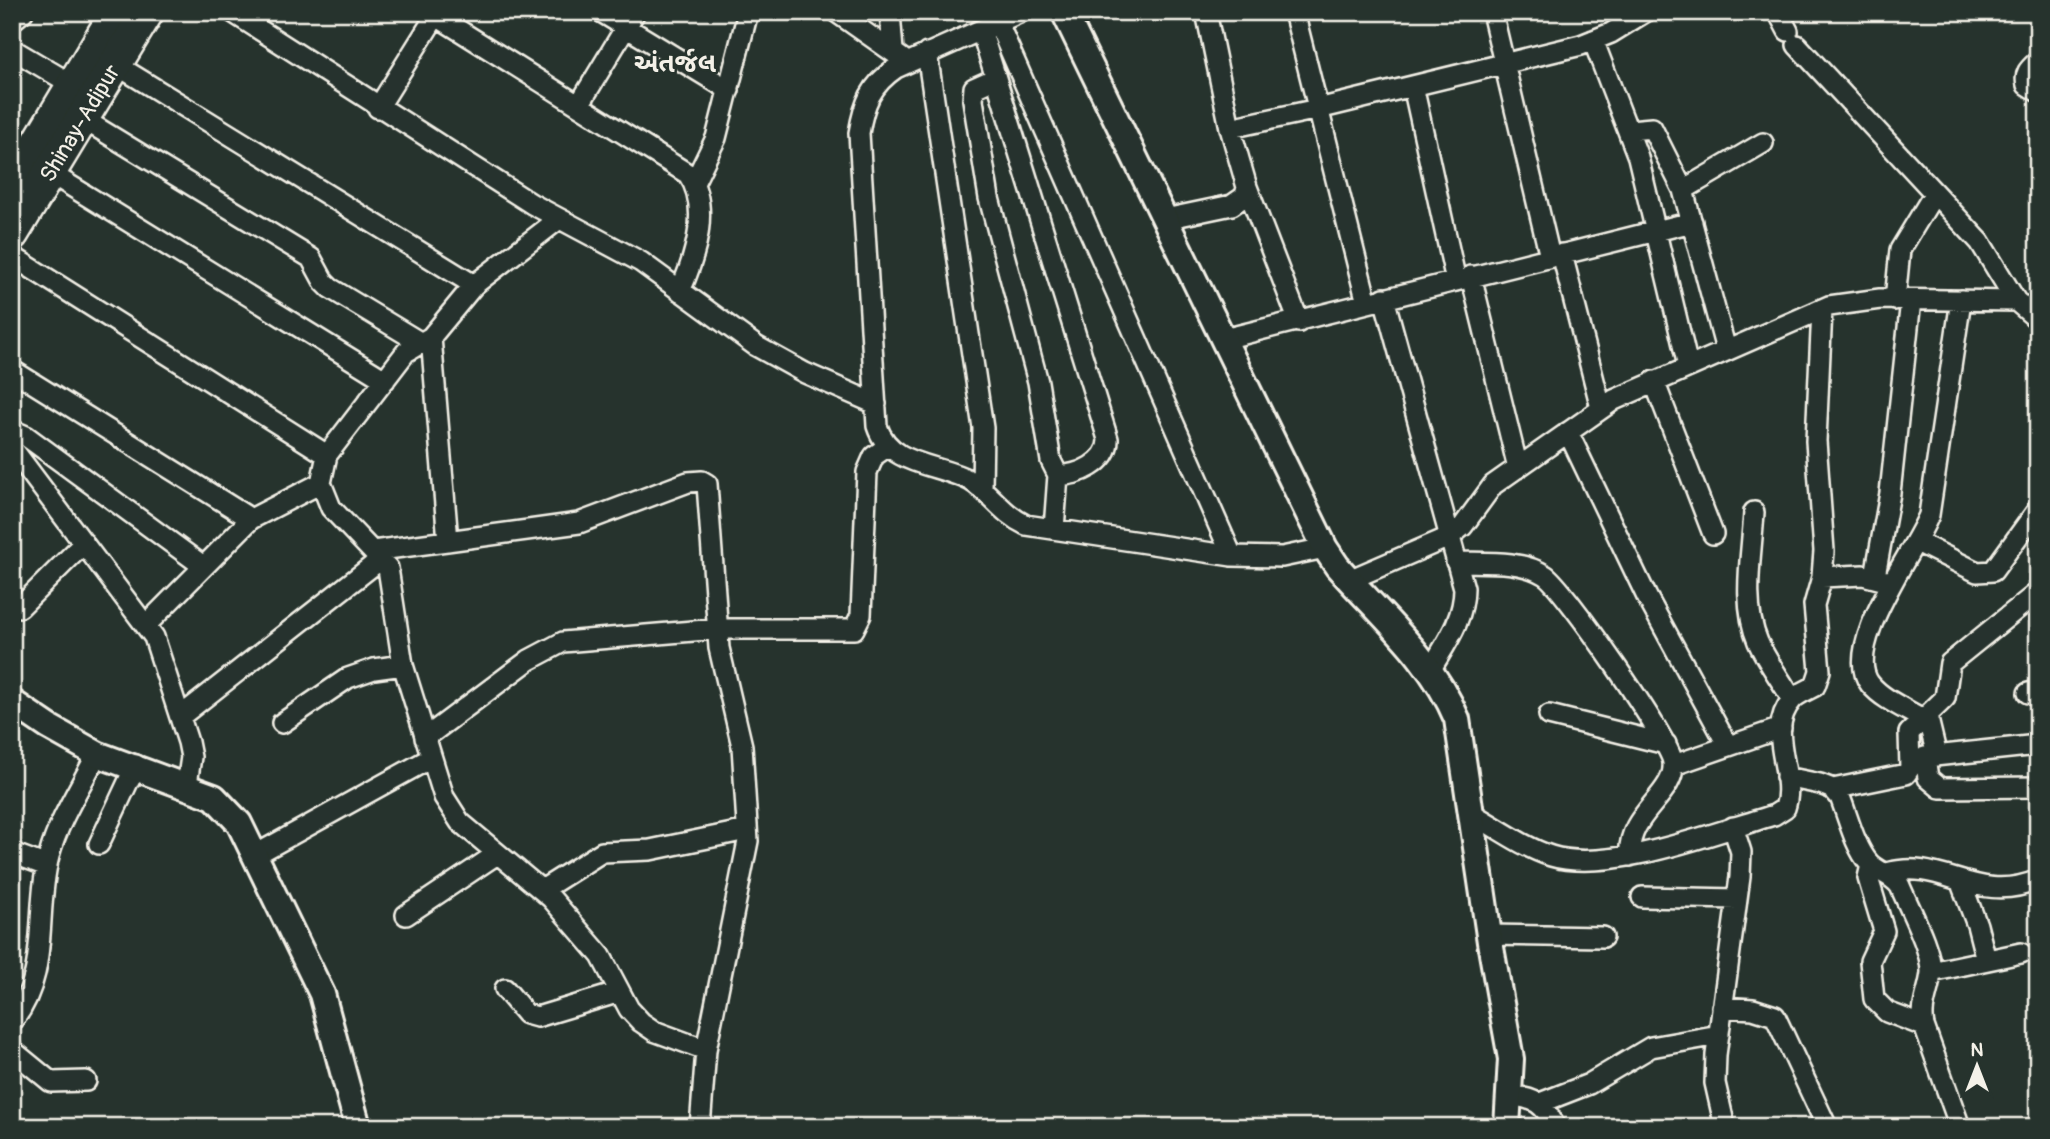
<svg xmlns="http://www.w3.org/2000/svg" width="2050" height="1139" font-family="Pangolin,'Noto Sans Gujarati',sans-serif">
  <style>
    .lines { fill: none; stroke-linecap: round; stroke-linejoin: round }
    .minor-casing { stroke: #f4f1e8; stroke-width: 24 }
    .tertiary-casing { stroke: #f4f1e8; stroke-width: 30 }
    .primary-casing { stroke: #f4f1e8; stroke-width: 37 }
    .minor { stroke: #26332d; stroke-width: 19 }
    .tertiary { stroke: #26332d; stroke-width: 24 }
    .primary { stroke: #26332d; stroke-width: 32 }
    .labels { text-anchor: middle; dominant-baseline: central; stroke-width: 5; stroke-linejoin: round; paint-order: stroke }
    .street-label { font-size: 23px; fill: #f4f1e8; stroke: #26332d }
    .quarter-label { font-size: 26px; font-weight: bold; fill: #f4f1e8; stroke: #26332d }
  </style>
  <rect width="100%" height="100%" fill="#26332d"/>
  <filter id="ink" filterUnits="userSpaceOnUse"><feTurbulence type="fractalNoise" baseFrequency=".0143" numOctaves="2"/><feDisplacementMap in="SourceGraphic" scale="14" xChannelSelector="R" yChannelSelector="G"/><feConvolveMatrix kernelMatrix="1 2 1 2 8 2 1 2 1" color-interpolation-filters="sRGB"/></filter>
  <g filter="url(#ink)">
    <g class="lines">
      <g class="minor-casing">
        <path id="minor" d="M232,12L532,204L641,262L756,346L805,373L876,404
          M430,12L688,174C711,207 695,258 680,291
          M601,12L729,90
          M836,12L907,62
          M890,12L893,51
          M1021,12L896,68C871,85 864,103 859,133L877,426C890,467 938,463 971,481C992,494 1001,513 1026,525L1232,556L1282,557L1325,548
          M1206,12L1230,128L1318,109L1581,45L1611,33L1645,12
          M1294,12L1367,303
          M1492,12L1550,257
          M1778,12L1788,31
          M12,21L23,12
          M998,23L1232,556
          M981,30L1108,439C1109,462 1077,477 1058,475
          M1593,40L1638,157L1688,366
          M1797,45L1980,242L2016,301L2038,320
          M12,49L73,85
          M927,53L983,428L982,489
          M2038,61C2029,69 2024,73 2027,85L2038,92
          M115,64L474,285
          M994,79L974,88L973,100L989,198L1038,382L1051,461L1058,475L1054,529
          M1413,86L1456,281
          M579,105L635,12
          M378,108L438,12
          M83,119L311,258L324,282L330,288L421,343
          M1630,130L1652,128L1683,190L1726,350
          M50,173L385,380
          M694,183L716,138L748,12
          M1247,187L1299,322
          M1683,190L1763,143
          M559,219L474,285L431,337L406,352L327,455L321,483L331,508L388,568L403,665L444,797L460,822L551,898L601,956L629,1009L641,1022L654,1031L706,1050
          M1165,219L1232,205L1245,196L1247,187L1230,128
          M1562,254L1601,408
          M12,256L327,455
          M1471,276L1518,468
          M1384,298L1464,588C1464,620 1446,643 1431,669
          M1895,300L1900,250L1934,194
          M431,337L448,541
          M1224,339L1692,222
          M12,370L251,519
          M1654,381L1713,534
          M12,430L26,436L203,566
          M1568,432L1647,597L1728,746
          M12,448L154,637L188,742L191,757L187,784
          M1754,512C1752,553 1741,603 1758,642C1767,662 1781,680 1792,699
          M1917,542L1977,572L1993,571L2038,509
          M373,551L579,523L688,482L702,481L707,484L719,648L742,746L748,841L706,1050L700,1127
          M1456,562C1484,563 1520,559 1545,575C1563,586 1672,743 1673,763C1676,795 1626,814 1630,856
          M1875,576L1890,493L1911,300
          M1822,577L1863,575L1886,581
          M1349,580L1449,537L1463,526L1493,485L1614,400L1829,306L1880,299L2016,301
          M20,607L84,543
          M146,625L251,519L321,483
          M2028,693L2038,691
          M1549,715L1666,744
          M181,716L381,559
          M282,723L348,678L374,669L403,665
          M425,738L529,660L563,642L717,629H854L861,615L867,472L874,456L887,447
          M1937,756L1929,723C1911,711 1884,701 1870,684C1841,647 1915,551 1929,515L1961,300
          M1925,757L1928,778L1940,788L2038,787
          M1925,757L2038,745
          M1674,765L1781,728
          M1786,777L1820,784L1833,789L1840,797C1848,817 1855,847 1869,863C1879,873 1891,874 1900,886C1909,908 1932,950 1931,973C1929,992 1920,1006 1924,1026L1960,1127
          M1833,789L1906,774L1910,768L1909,733L1945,698L1950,663L2038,592
          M1471,813C1496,827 1523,847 1551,856C1609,874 1716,832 1774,815L1785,808C1797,774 1764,732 1792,700C1797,694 1808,690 1815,686L1820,671L1814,605L1822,577L1824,551L1816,441L1822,309
          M99,844L136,765
          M12,853L47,866
          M257,854L431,758
          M1871,865L1868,878L1884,931L1870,961L1874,999L1887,1012L1924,1026
          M1887,873C1943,857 1974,906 2038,880
          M1961,883L1977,925L1986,960
          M542,890L602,852L650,850L747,830
          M1642,897L1737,899
          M406,915L497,854
          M1489,935L1603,937
          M1931,972L2021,953
          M505,989L526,1014L537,1017L620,992
          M1722,1007L1753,1009L1775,1016L1827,1127
          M12,1022C51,974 34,913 49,856C58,821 81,786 97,754
          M12,1050L51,1082L86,1081
          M1510,1096C1534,1097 1545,1104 1555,1127
          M1540,1103L1589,1084L1651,1047L1719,1035
          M1725,1127L1715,1083L1716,1055L1740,877L1741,852L1733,827"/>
      </g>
      <g class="tertiary-casing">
        <path id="tertiary" d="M1064,12L1325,548L1337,566C1380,615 1432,658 1457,719L1490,942L1511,1059L1507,1127
          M12,702L49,727L97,754L214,797L239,823L322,994L358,1127"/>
      </g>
      <g class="primary-casing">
        <g id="primary">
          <path d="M12,187L117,12"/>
          <path id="s1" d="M12,234L147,12"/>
        </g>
      </g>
      <use href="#minor" class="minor"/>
      <use href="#tertiary" class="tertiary"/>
      <use href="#primary" class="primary"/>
    </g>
  </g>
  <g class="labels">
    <g class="street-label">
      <text stroke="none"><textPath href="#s1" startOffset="130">Shinay-Adipur</textPath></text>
    </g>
    <g class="quarter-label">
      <text x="675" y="64">અંતર્જલ</text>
    </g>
  </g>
  <rect width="2050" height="1139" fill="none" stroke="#26332d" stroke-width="42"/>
  <rect x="21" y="21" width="2008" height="1097" fill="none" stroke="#f4f1e8" stroke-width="2.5" filter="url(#ink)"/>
  <g transform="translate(1977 1066)" stroke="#26332d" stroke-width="5" paint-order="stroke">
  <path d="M0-5L12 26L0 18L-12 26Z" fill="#f4f1e8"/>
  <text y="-10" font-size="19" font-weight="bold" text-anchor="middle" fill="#f4f1e8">N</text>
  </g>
</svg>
